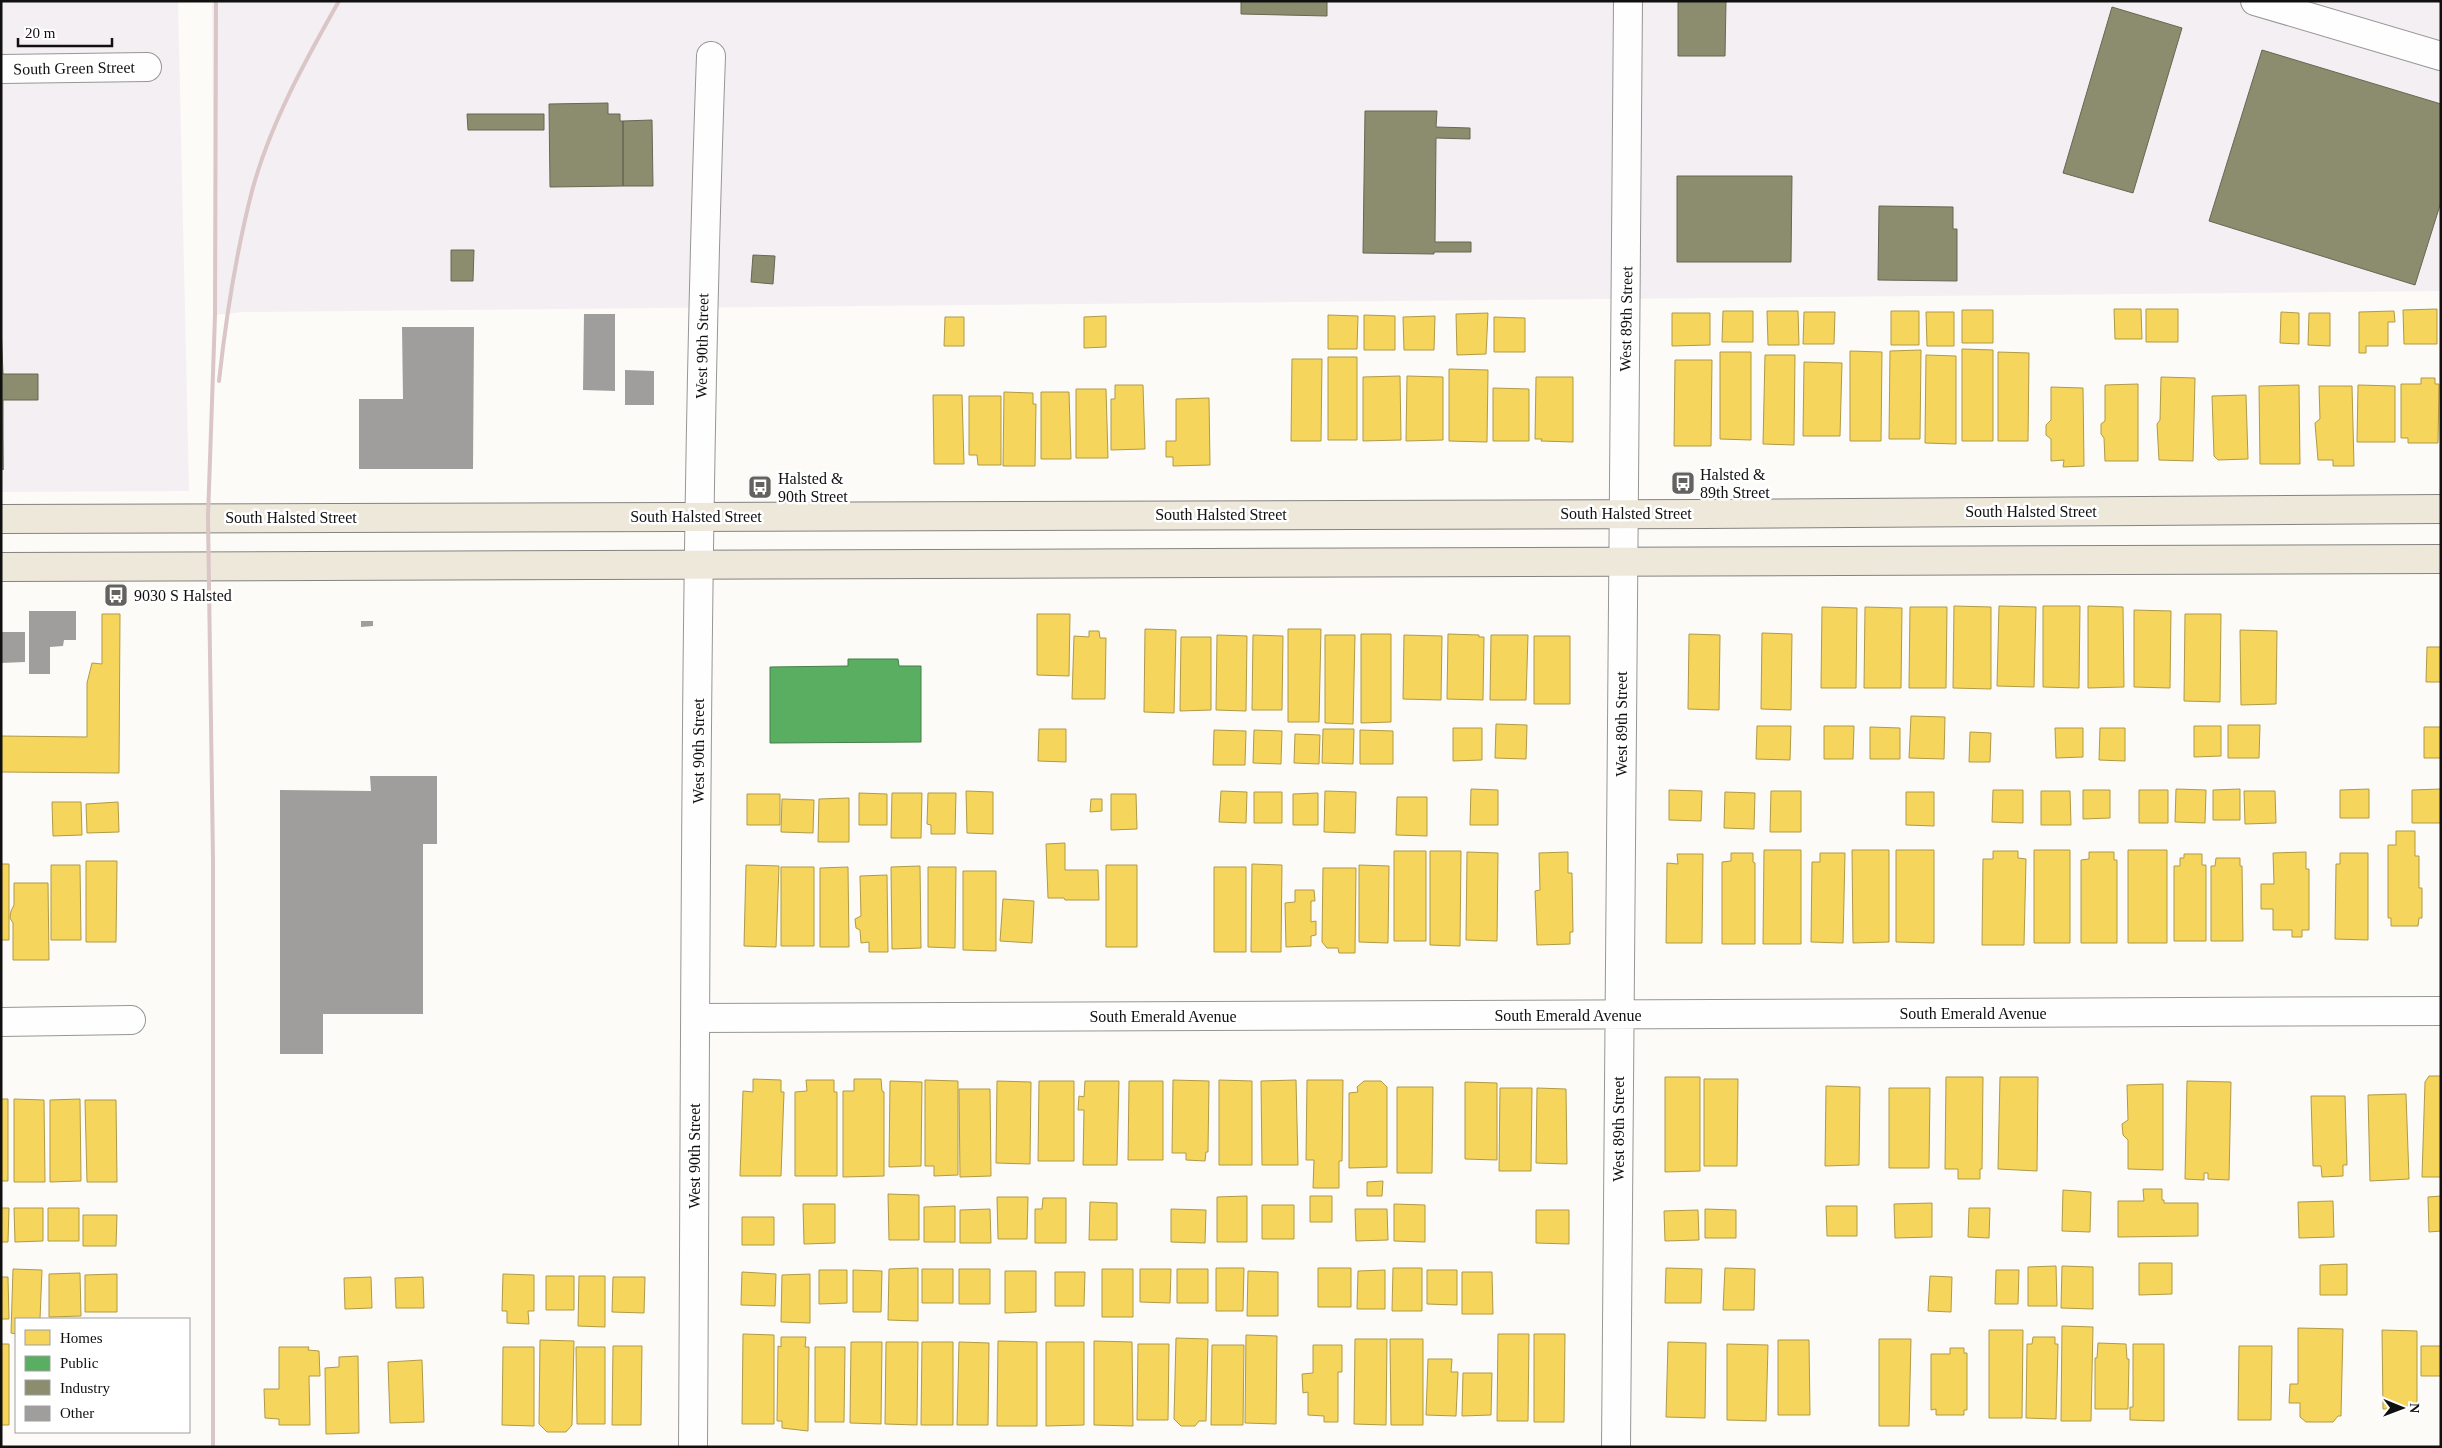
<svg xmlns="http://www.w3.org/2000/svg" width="2442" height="1448" font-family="'Times New Roman',serif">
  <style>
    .industrial { fill: #f4eff3 }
    .homes { fill: #f6d55c; stroke: #b19a45 }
    .public { fill: #5aae61; stroke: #447f49 }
    .industry { fill: #8c8c6e; stroke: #676752 }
    .building { fill: #a09e9c }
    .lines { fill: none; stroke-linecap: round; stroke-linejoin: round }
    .minor-casing { stroke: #969694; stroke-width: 30 }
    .major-casing { stroke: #848381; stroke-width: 30 }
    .minor { stroke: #fffefe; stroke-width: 28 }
    .major { stroke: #eee8da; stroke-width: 28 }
    .rail { stroke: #dac5c7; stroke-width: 4 }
    .labels { text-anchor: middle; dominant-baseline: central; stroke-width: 5; stroke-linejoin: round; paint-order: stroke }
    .street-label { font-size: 16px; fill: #101010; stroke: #fff }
    .poi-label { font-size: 16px; fill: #101010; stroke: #fff; text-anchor: start }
  </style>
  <rect width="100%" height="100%" fill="#fcfbf7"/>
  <path class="industrial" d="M1,1H178L189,491L1,492Z
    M212,1H2441V291L242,312L215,315Z"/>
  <path class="homes" d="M2114,309H2141L2142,339H2115Z
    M2146,309H2178V342H2146Z
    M2437,309V344H2404L2403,310Z
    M1962,310H1993V343H1962Z
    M1723,311H1753V342H1722Z
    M1767,311H1798L1799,345H1768Z
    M1891,311H1919V345H1891Z
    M2394,311L2395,322H2388V346H2366V353H2359V312Z
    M1804,312H1835L1834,344H1803Z
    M1926,312H1954V346H1927Z
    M2281,312L2299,313V344L2280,343Z
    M1488,313L1486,354L1457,355L1456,314Z
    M1672,313H1710V345L1672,346Z
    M2309,313H2330V346L2308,345Z
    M1328,315L1358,316L1357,349H1328Z
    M1364,315L1395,316V350H1364Z
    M1106,316V347L1084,348V317Z
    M1435,316L1434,350H1404L1403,317Z
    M945,317H964V346H944Z
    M1494,317L1525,318V352H1494Z
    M1962,349L1993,350V441H1962Z
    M1921,350L1920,439H1889L1890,351Z
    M1850,351L1882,352L1881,441H1850Z
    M1720,352H1751V440L1720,439Z
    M1998,352L2029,353L2028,441H1998Z
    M1765,355H1795L1794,445L1763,444Z
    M1926,355L1956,356V444L1925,443Z
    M1328,357H1357V440H1328Z
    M1292,359H1322L1321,441H1291Z
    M1675,360H1712L1711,446H1674Z
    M1804,362L1842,363L1840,436H1803Z
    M1449,369L1488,370L1487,442L1449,441Z
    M1400,376L1401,440L1363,441V377Z
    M1407,376L1443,377V440L1406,441Z
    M1536,377H1573V442L1541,441L1542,439H1535Z
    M2161,377L2195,378L2193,461L2159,460L2157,424L2160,420Z
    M2421,378H2435V384H2439L2438,443H2408V438H2401V384H2421Z
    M2138,384V461H2105L2104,438L2101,434V424L2105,421V385Z
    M1115,385H1143L1145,449L1111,450V399H1115Z
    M2299,385L2300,464H2260L2259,386Z
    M2358,385L2395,386V442H2357Z
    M2319,386H2352L2354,466H2333V460H2318L2315,423L2320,419Z
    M2051,387L2083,388L2084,466L2063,467L2064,460L2051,461V439L2046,435V425L2051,420Z
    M1493,388L1529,389V441H1493Z
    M1076,389H1106L1108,458H1076Z
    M1004,392L1033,393V404H1036L1035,466H1003Z
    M1041,392H1069L1071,459H1041Z
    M933,395H962L964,464H934Z
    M2246,395L2248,459L2218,460L2214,456L2212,396Z
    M969,396H1001V465H978L977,455H969Z
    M1209,398L1210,465L1173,466V457H1166V441H1176V399Z
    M1954,606L1991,607V689L1953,688Z
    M1999,606L2036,607L2034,687L1997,686Z
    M2043,606H2080L2079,688L2043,687Z
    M2088,606L2123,607L2124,687L2088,688Z
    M1822,607L1857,608L1856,688H1821Z
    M1865,607L1902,608L1901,688H1864Z
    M1910,607H1947L1946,688H1909Z
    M2134,610L2171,611L2170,688L2134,687Z
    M102,614H120L119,773L1,772V736L87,737V683L92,663L102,664Z
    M1037,614H1070L1069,676L1037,675Z
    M2185,614H2221L2220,702L2184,701Z
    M1145,629L1176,630L1174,713L1144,712Z
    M1288,629H1321L1319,722H1288Z
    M2240,630L2277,631L2276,704L2241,705Z
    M1089,631H1099L1100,638H1106L1105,699H1072L1074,636L1089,637Z
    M1762,633L1792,634L1791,710L1761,709Z
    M1361,634H1391V722L1361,723Z
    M1448,634L1479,635V637H1484L1483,700L1447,699Z
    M1689,634L1720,635L1719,710L1688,709Z
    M1217,635L1247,636L1246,711L1216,710Z
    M1253,635L1283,636L1282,710H1252Z
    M1325,635H1355L1353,724L1325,723Z
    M1404,635L1442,636L1441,700L1403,699Z
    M1491,635H1528L1526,700H1490Z
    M1534,636H1570V704H1534Z
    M1181,637H1211V710L1180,711Z
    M2427,647H2441V682H2426Z
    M1911,716L1945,717L1944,759L1909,758Z
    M1496,724L1527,725L1526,759L1495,758Z
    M2228,725H2260L2259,758H2228Z
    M1757,726H1791L1790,760L1756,759Z
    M1824,726H1854L1853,759H1824Z
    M2194,726H2221V756L2194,757Z
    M1870,727L1900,728V759H1870Z
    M2424,727H2441V758H2424Z
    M1453,728H1482V760L1453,761Z
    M2055,728H2083V757L2056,758Z
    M2100,728H2125V761L2099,760Z
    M1039,729H1066V762L1038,761Z
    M1323,729H1354L1353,764L1322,763Z
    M1214,730L1246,731L1245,765H1213Z
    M1254,730L1282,731L1281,764L1253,763Z
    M1360,730L1393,731V764H1360Z
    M1970,732L1991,733L1990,762H1969Z
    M1295,734L1320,735L1319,764L1294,763Z
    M1471,789L1498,790V825H1470Z
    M2176,789L2206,790L2205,823L2175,822Z
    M2240,789V820H2213V790Z
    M2369,789V818H2340V790Z
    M2441,789V823H2412V790Z
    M1669,790L1702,791L1701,821L1669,820Z
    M1993,790H2023V823L1992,822Z
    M2083,790H2110V818L2083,819Z
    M2139,790H2168V823H2139Z
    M966,791L993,792V834L967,833Z
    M1221,791L1247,792L1246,823L1219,822Z
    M1325,791L1356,792L1355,833L1324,832Z
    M1771,791H1801V832H1770Z
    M2041,791H2070L2071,825H2041Z
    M2244,791H2275L2276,823L2245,824Z
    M1254,792H1282V823H1254Z
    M1725,792L1755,793L1754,829L1724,828Z
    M1906,792H1934V826L1906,825Z
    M859,793L887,794V825H859Z
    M892,793H922L921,838H891Z
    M928,793H956L955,834H931V825L927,824Z
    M1318,793V825H1293V794Z
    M747,794H780V825H747Z
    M1111,794H1136L1137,829L1111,830Z
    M1397,797H1427V836L1396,835Z
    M849,798V842H818L819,799Z
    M782,799L814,800L813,833L781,832Z
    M1091,799H1102V811L1090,812Z
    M52,802H81L82,835L53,836Z
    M118,802L119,832L87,833L86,804Z
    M2396,831H2415V856H2419V888H2422V918H2419L2418,926H2391V918H2388V845H2396Z
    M1065,843V870H1098L1099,900H1065L1064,898H1048L1046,844Z
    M1764,850H1801V944H1763Z
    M1852,850H1889V942L1853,943Z
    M1896,850H1934V943L1896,942Z
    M2034,850H2070V943H2034Z
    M2128,850H2167V943H2128Z
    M1394,851H1426V941H1394Z
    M1430,851H1461L1460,946L1430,945Z
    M1993,851H2018V858L2026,859L2024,945H1982L1983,859H1993Z
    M1467,852L1498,853L1497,941L1466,940Z
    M1568,852V873H1572L1573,932H1570V944L1537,945L1535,891L1540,890L1539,853Z
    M2089,852H2114V860H2117V943H2081V860L2089,859Z
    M2306,852V869H2309V930H2302V937H2292V930H2273V909H2261V884H2274L2273,853Z
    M1731,853H1753V862L1755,863V944H1722V862L1731,861Z
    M1820,853H1845L1843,943L1811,942L1812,862H1820Z
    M2340,853H2368V940L2335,939L2336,864H2340Z
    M1677,854H1703L1702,943H1666L1667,863L1678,864Z
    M2184,854H2202V865H2206V941H2174V866H2180V858H2184Z
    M2216,858H2240V866H2242L2243,941H2211V866H2215Z
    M86,861H117L116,942H86Z
    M1,864H9V940H1Z
    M1252,864L1282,865L1281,952H1251Z
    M51,865H80L81,940H51Z
    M746,865L779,866L776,947L744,946Z
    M1106,865H1137V947H1106Z
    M1359,865L1389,866L1388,943L1359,942Z
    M920,866L921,948L892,949L891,867Z
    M781,867H814V946H781Z
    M848,867L849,947H820V868Z
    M928,867H956L955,948L928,947Z
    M1214,867H1246V952H1214Z
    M1323,868H1356L1355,953H1339L1338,948H1327L1322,942Z
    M963,871H996V951L963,950Z
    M887,875L888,952H869V942L861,943L860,930L856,928L855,919L861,916L860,876Z
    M14,883H48L49,960H13V923L10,918L11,911L14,905Z
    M1295,890H1314L1315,901H1311V922L1316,921V935L1311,936V946L1286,947L1285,903L1295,902Z
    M1003,899L1034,901L1032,943L1000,941Z
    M2429,1076H2441V1177H2422L2425,1082Z
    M1665,1077H1700V1171L1665,1172Z
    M1946,1077H1983L1982,1169H1980V1179H1958V1169H1945Z
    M2000,1077H2038L2037,1171L1998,1169Z
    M753,1079L781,1080V1092H784L781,1176H740L743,1091L753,1092Z
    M854,1079H881L882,1091L884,1092V1176L843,1177V1091H854Z
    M1704,1079H1738L1737,1166H1704Z
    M806,1080H834V1092H837V1176H795V1092L807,1091Z
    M925,1080L958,1081V1175L934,1176V1166H925Z
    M1173,1080L1209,1081L1208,1152H1206L1205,1161L1186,1160V1153H1172Z
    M1219,1080L1252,1081V1165H1219Z
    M1296,1080L1298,1165H1262L1261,1081Z
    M1307,1080H1343L1342,1161H1339V1188H1313L1314,1160H1306Z
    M890,1081L922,1082L921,1166L889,1167Z
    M997,1081L1031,1082L1030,1164L996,1163Z
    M1039,1081H1074V1161H1038Z
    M1085,1081H1119L1117,1165H1083L1084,1110H1078L1079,1096L1084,1097Z
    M1129,1081H1163V1160H1128Z
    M1364,1081H1381L1387,1087V1167L1349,1168V1093L1358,1092L1357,1087Z
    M2187,1081L2231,1082L2229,1180L2208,1179V1173H2204V1180L2185,1179Z
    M1465,1082L1497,1083V1160L1465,1159Z
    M2163,1084V1170L2128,1169V1140L2123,1135L2122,1124L2128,1120L2127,1085Z
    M1826,1086L1860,1087L1859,1165L1825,1166Z
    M1397,1087H1433L1432,1173H1397Z
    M1500,1088H1532L1531,1171H1499Z
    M1537,1088L1566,1089L1567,1164L1536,1163Z
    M1889,1088H1930L1929,1168H1889Z
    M959,1089H990L991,1176L960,1177Z
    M2406,1094L2409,1179L2370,1181L2368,1095Z
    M2311,1096H2345L2347,1165H2343V1176L2322,1177L2321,1166H2313Z
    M1,1099H8V1181H1Z
    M14,1099L44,1100L45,1182H14Z
    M80,1099L81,1181L50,1182V1100Z
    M85,1100H116L117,1182H87Z
    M1383,1181L1382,1196H1367V1182Z
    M2143,1189H2162V1200H2164V1203H2198V1236L2118,1237V1201H2144Z
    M2063,1190L2091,1192L2090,1232L2062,1231Z
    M888,1194L919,1195V1240H889Z
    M1247,1196V1242H1217V1197Z
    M1310,1196H1332V1222H1310Z
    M2441,1196V1231L2429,1232L2428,1197Z
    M997,1197H1028L1027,1239H998Z
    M1043,1198H1066V1243H1035V1209H1042Z
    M2333,1201L2334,1237L2299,1238L2298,1202Z
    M1090,1202L1117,1203V1240H1089Z
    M1932,1203V1237L1895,1238L1894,1204Z
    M803,1204H835V1243L804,1244Z
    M1394,1204L1425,1205V1242L1394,1241Z
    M1262,1205H1294V1239H1262Z
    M955,1206V1242H924V1207Z
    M1826,1206H1857V1236H1827Z
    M1,1208H9L8,1242H1Z
    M14,1208H43V1241L15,1242Z
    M48,1208H79V1241H48Z
    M1969,1208H1990L1989,1238L1968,1237Z
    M990,1209L991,1243H960V1210Z
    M1171,1209L1206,1210L1205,1243L1171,1242Z
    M1355,1209H1387L1388,1240L1356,1241Z
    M1705,1209L1736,1210V1238H1705Z
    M1536,1210H1569V1244L1536,1243Z
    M1698,1210L1699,1240L1665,1241L1664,1211Z
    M83,1215H117L116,1246H83Z
    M742,1217H774V1245H742Z
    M2139,1263H2172V1294L2139,1295Z
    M2347,1264V1295H2320V1265Z
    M2056,1266L2057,1306H2028V1267Z
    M2062,1266L2093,1267V1309L2061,1308Z
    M918,1268V1321L888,1320L889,1269Z
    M1216,1268H1244L1243,1311H1216Z
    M1318,1268H1351V1307H1318Z
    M1393,1268H1422V1311H1392Z
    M1666,1268L1702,1269L1701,1303H1665Z
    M1725,1268L1755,1269L1754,1310H1723Z
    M13,1269L42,1270L40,1319H16V1334L11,1333Z
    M922,1269H953V1303H922Z
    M959,1269H990V1304H959Z
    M1102,1269H1133V1317H1102Z
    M1140,1269H1171L1170,1303L1140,1302Z
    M1177,1269H1208V1303H1177Z
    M819,1270H847V1303L819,1304Z
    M853,1270L882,1271L881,1312H853Z
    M1385,1270V1309H1357L1358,1271Z
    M1427,1270H1457V1305L1427,1304Z
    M1996,1270H2019L2018,1304H1995Z
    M1005,1271H1036V1312L1005,1313Z
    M1248,1271L1278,1272V1316H1247Z
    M742,1272L776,1274L775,1306L741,1305Z
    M1055,1272H1085L1084,1306H1055Z
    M1462,1272H1492L1493,1314H1462Z
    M80,1273L81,1316L49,1317V1274Z
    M117,1274V1312H85V1275Z
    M503,1274L534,1275V1311H528L529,1324L507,1323V1311H502Z
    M810,1274V1323L781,1322L782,1275Z
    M546,1276H574V1310H546Z
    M579,1276H605V1327L578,1326Z
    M1930,1276L1952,1277L1951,1312L1928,1311Z
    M1,1277H8L9,1319H1Z
    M371,1277L372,1308L345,1309L344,1278Z
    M423,1277L424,1308H396L395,1278Z
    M613,1277H645L644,1313L612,1312Z
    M2062,1326L2093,1327L2091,1421H2061Z
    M2298,1328L2343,1329L2341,1416H2338L2333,1422H2306L2300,1417V1403H2289L2290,1384H2298Z
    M1989,1330H2023L2022,1418H1989Z
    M2382,1330L2417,1331V1409H2383Z
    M743,1334L774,1335V1424H742Z
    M1498,1334H1529L1528,1421H1497Z
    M1534,1334H1565L1564,1422H1534Z
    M1246,1335L1277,1336L1276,1424L1245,1423Z
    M781,1337H806L805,1347H809L808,1431L782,1428V1421H777L778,1346L781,1347Z
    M2033,1337H2055V1344H2058L2056,1419L2026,1418L2027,1344H2032Z
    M1176,1338L1208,1339L1206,1421H1199L1195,1426H1181L1174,1419Z
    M1355,1339H1387L1386,1425L1354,1424Z
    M1390,1339H1423V1425H1391Z
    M1879,1339H1911L1909,1426H1879Z
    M540,1340L574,1341L572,1425L566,1432H547L539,1424Z
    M1778,1340H1809L1810,1415H1778Z
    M998,1341L1037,1342V1426H997Z
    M1094,1341L1132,1342L1133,1426L1094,1425Z
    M851,1342H882L881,1424L850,1423Z
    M886,1342H918L917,1425L885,1424Z
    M922,1342H953V1425H921Z
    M959,1342L989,1343L988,1425H957Z
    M1046,1342H1084V1425L1046,1426Z
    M1668,1342L1706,1343L1705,1418L1666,1417Z
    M2098,1343L2126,1344L2127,1359H2129L2128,1409H2095V1358H2097Z
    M1,1344H9V1425H1Z
    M1138,1344H1169L1168,1420H1137Z
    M1727,1344L1768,1345L1766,1421L1727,1420Z
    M2133,1344H2164V1421L2130,1420V1407H2133Z
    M1212,1345H1244L1243,1425H1211Z
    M1313,1345H1342V1372H1338V1422H1324V1416L1308,1415V1392L1303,1393L1302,1374L1313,1373Z
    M613,1346H642L641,1425H612Z
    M2239,1346H2272L2271,1420H2238Z
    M2421,1346H2441V1376H2421Z
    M279,1347H309L308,1350L319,1351L320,1376H309L310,1425H279V1419L265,1418L264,1389H279Z
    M503,1347H534V1426L502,1425Z
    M576,1347H605V1424H577Z
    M815,1347H845L844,1422H815Z
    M1950,1348H1964V1353H1967V1410H1964V1415H1936V1409L1931,1410V1354H1950Z
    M358,1356L359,1433L326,1434L325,1368L339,1367V1357Z
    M1428,1359H1452L1451,1372H1458L1456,1416L1426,1415Z
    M422,1360L424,1422L390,1423L388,1362Z
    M1463,1373H1492L1491,1415L1462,1416Z"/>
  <path class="public" d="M848,659H898L899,666H921V742L770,743V667L848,666Z"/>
  <path class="industry" d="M1241,1H1327V16L1241,14Z
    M1678,1H1726L1725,56H1678Z
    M2112,7L2182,28L2133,193L2063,173Z
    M2262,50L2441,104V202L2415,285L2209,221Z
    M608,103V114H620V121H623V186L550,187L549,104Z
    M1365,111H1437L1436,127L1470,128V139L1436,138L1435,242H1471V252H1434V254L1363,253Z
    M467,114H544V130H468Z
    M652,120L653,186H623V121Z
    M1677,176H1792L1791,262H1677Z
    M1879,206L1953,207V229H1957V281L1878,280Z
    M451,250H474L473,281H451Z
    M753,255L775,256L773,284L751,282Z
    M1,325L3,374H38V400H3V470Z"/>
  <path class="building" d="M584,314H615V391L583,390Z
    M402,327H474L473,469H359V399H403Z
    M625,370L654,371V405H625Z
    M29,611H76V640H64L63,646L50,647V674H29Z
    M361,621H373V626L361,627Z
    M1,632H25V662L1,663Z
    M370,776H437V844H423V1014H323V1054H280V790L371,791Z"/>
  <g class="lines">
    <g class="minor-casing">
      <path id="minor" d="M2255,1L2441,56
        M1,69L147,67
        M696,1018L2441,1011
        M1,1022L131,1020
        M693,1447C696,983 694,519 711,56
        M1616,1447L1628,1"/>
    </g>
    <g class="major-casing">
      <path id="major" d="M1,519L1703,514L2441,509
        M1,567L2441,559"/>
    </g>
    <use href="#minor" class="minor"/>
    <use href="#major" class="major"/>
    <path class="rail" d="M219,381C226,317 236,253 252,191C270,124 305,61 339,1
      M213,1447V860L208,517L215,315L216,1"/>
  </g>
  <defs>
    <g id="bus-square" transform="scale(1.25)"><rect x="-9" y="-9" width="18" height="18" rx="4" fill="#636261" stroke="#fff"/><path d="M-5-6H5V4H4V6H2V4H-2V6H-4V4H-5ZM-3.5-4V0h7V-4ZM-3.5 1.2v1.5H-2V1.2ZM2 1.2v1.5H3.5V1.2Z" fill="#fff"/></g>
  </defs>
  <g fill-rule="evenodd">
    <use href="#bus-square" x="1683" y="483"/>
    <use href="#bus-square" x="760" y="487"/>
    <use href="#bus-square" x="116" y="595"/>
  </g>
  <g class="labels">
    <g class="street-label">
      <text transform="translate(74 68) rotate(-1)">South Green Street</text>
      <text transform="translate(1626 319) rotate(-89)">West 89th Street</text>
      <text transform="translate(702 346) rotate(-89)">West 90th Street</text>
      <text x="2031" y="511">South Halsted Street</text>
      <text x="1626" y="513">South Halsted Street</text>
      <text x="1221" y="514">South Halsted Street</text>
      <text x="696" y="516">South Halsted Street</text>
      <text x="291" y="517">South Halsted Street</text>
      <text transform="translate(1621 724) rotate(-90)">West 89th Street</text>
      <text transform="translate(698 751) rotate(-90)">West 90th Street</text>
      <text x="1973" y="1013">South Emerald Avenue</text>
      <text x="1568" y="1015">South Emerald Avenue</text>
      <text x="1163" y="1016">South Emerald Avenue</text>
      <text transform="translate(1618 1129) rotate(-90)">West 89th Street</text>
      <text transform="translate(694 1156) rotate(-90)">West 90th Street</text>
    </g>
    <g class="poi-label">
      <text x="1700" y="474">Halsted &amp;<tspan x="1700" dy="18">89th Street</tspan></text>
      <text x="778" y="478">Halsted &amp;<tspan x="778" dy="18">90th Street</tspan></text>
      <text x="134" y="595">9030 S Halsted</text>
    </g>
  </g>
  <rect width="2442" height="1448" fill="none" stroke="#101010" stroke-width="5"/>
  <rect x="15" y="1318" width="175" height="115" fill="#ffffff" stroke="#9f9f9f"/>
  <rect x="25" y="1330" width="25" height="15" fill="#f6d55c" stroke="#9f9f9f"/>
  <text x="60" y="1343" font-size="15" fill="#101010">Homes</text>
  <rect x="25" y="1356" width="25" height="15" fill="#5aae61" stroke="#9f9f9f"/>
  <text x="60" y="1368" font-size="15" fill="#101010">Public</text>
  <rect x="25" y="1380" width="25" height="15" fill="#8c8c6e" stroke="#9f9f9f"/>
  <text x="60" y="1393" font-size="15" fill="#101010">Industry</text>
  <rect x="25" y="1406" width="25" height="15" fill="#a09e9c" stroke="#9f9f9f"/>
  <text x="60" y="1418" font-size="15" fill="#101010">Other</text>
  <g transform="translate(2402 1408) rotate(91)" stroke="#ffffff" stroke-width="4" paint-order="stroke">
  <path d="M0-4L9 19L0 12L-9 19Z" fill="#101010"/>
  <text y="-8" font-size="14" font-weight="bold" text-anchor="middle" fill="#101010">N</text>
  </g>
  <path d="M18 38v8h94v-8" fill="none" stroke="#101010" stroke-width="2.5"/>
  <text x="25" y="38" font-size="15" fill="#101010" stroke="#ffffff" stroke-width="4" paint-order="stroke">20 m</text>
</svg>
